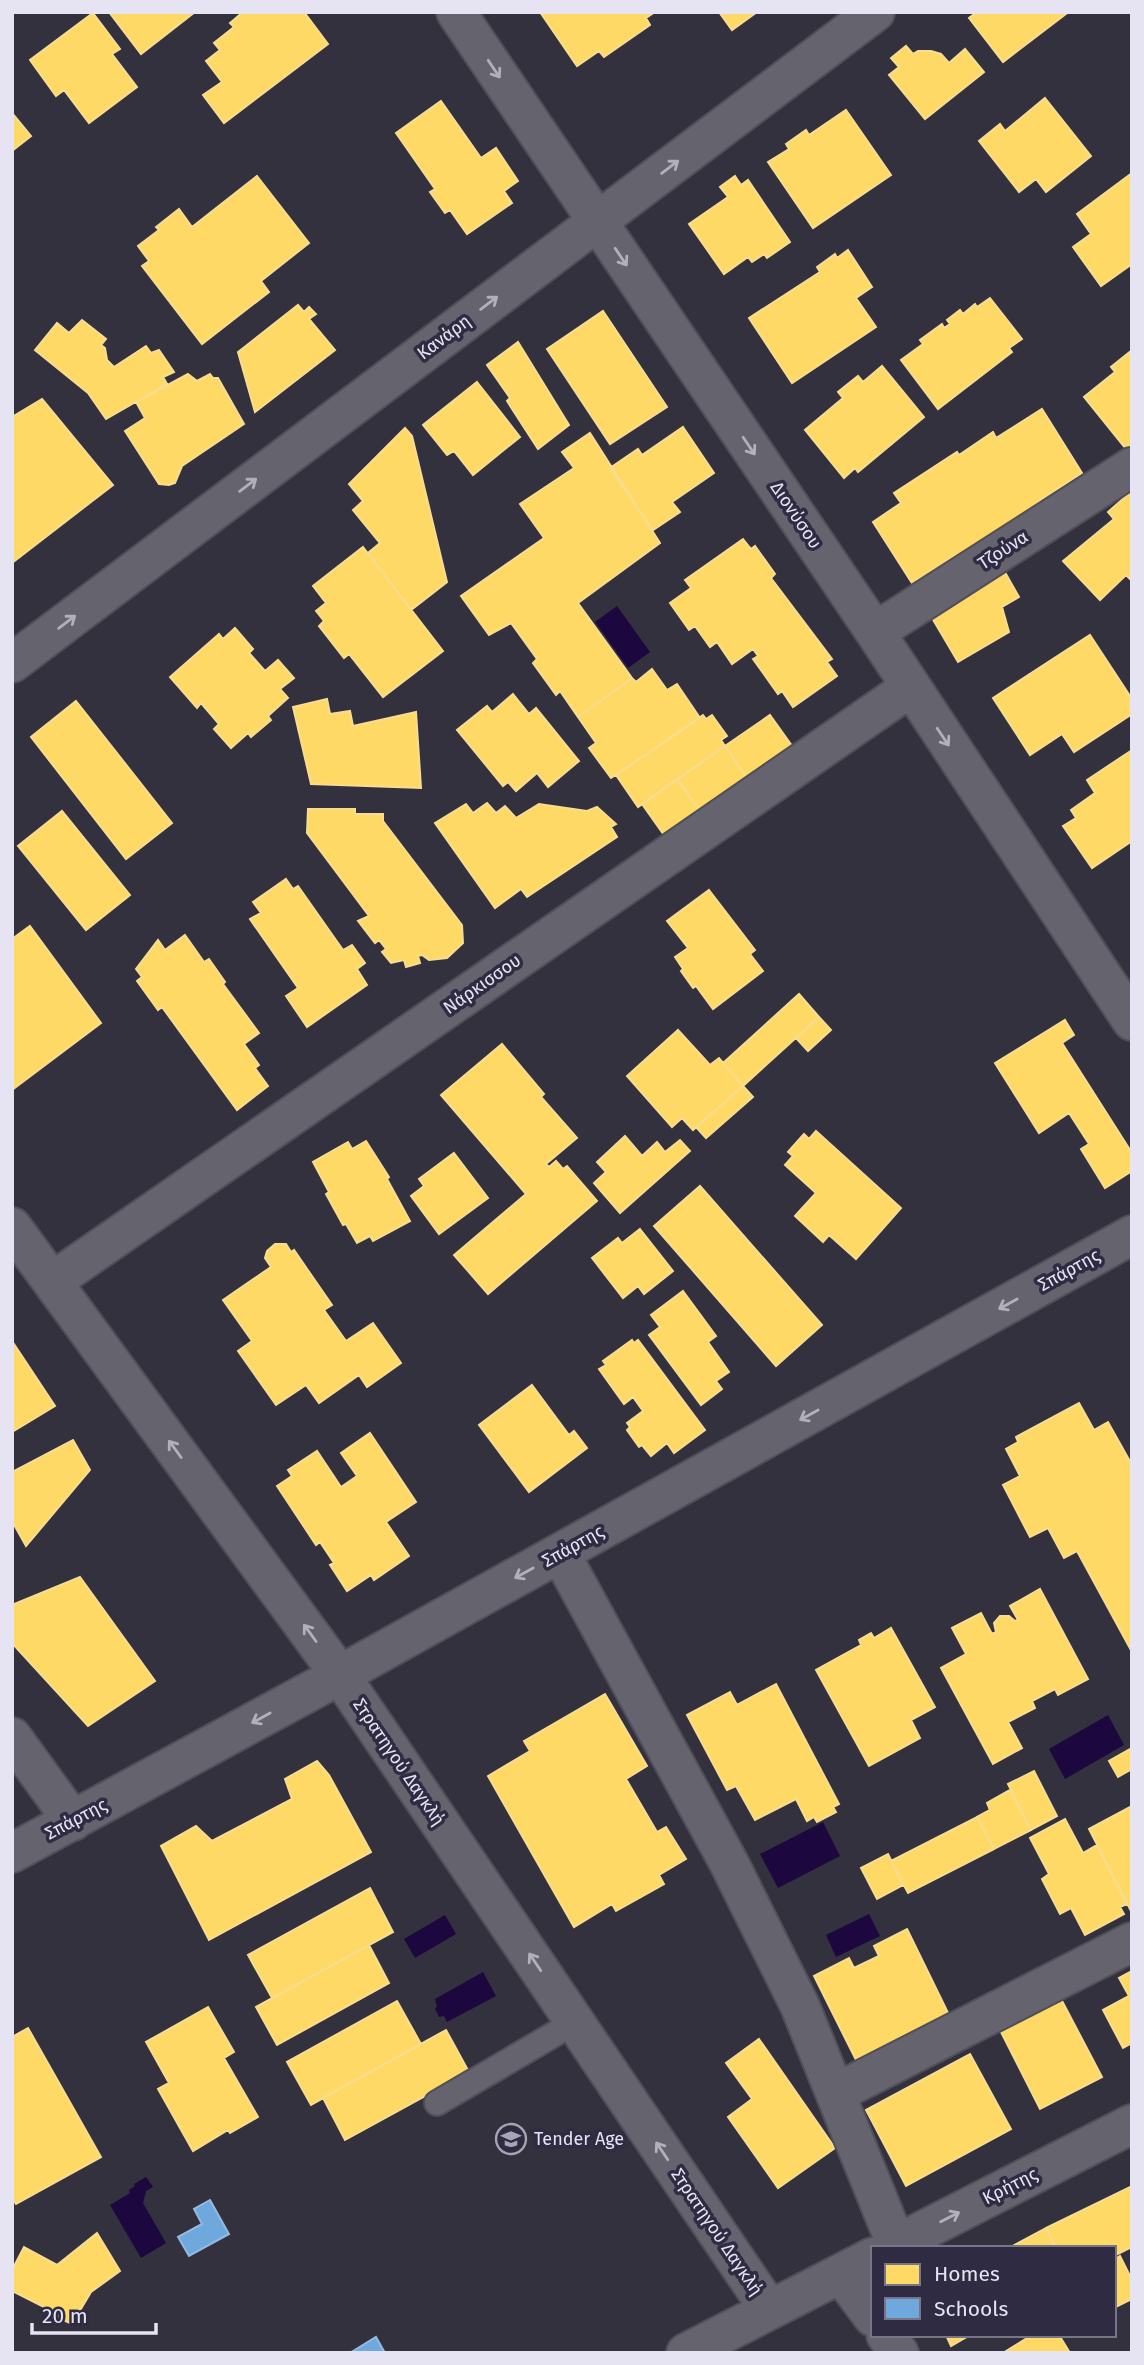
<svg xmlns="http://www.w3.org/2000/svg" width="1144" height="2365" font-family="'Fira Sans',sans-serif">
  <style>
    .water { fill: #1c073f }
    .homes { fill: #ffd966; stroke: #f8dc90; stroke-width: 2 }
    .schools { fill: #6fa8dc; stroke: #93bae3; stroke-width: 2 }
    .lines { fill: none; stroke-linecap: round; stroke-linejoin: round }
    .lane-casing { stroke: #504e59; stroke-width: 28 }
    .street-casing { stroke: #504e59; stroke-width: 42 }
    .lane { stroke: #65636d; stroke-width: 24 }
    .street { stroke: #65636d; stroke-width: 38 }
    .oneway { stroke: #b2b0bd }
    .labels { text-anchor: middle; dominant-baseline: central; stroke-width: 7; stroke-linejoin: round; paint-order: stroke }
    .street-label { font-size: 18px; fill: #e6e4f3; stroke: #2f2b43 }
    .poi-label { font-size: 18px; fill: #e6e4f3; stroke: #2f2b43; text-anchor: start }
  </style>
  <rect width="100%" height="100%" fill="#32313d"/>
  <path class="water" d="M617,606L650,652L628,668L595,622Z
    M1108,1715L1124,1745L1065,1779L1049,1749Z
    M823,1822L840,1856L778,1888L760,1854Z
    M869,1914L880,1936L836,1957L826,1935Z
    M445,1915L456,1934L415,1958L404,1939Z
    M483,1972L496,1996L447,2022L444,2016L439,2017L435,2009L437,2006L435,1999Z
    M146,2177L153,2187L146,2191L143,2203L166,2243L141,2258L110,2205L130,2193L129,2190L135,2186L134,2184Z"/>
  <path class="homes" d="M109,12H195L141,54Z
    M243,12H304L328,44L224,123L203,95L222,82L206,61L220,50L214,43L234,27L230,23Z
    M540,12H655L646,18L650,25L604,57L599,51L577,66Z
    M719,12H757L732,30Z
    M977,12H1064L1066,14L1003,62L969,18Z
    M93,13L120,49L112,54L137,87L89,123L64,90L56,96L30,60Z
    M906,46L913,54L918,51H931L941,54L949,63L965,49L984,72L925,119L889,75L899,67L891,58Z
    M1045,98L1091,156L1046,192L1036,179L1019,192L979,141L1000,124L1005,131Z
    M441,101L481,158L496,148L518,181L504,191L512,203L467,234L450,210L445,213L430,192L435,189L396,133Z
    M846,110L891,175L813,228L768,162L789,149L786,144L806,130L809,135Z
    M12,113L31,136L12,151Z
    M1132,173V264L1101,286L1073,247L1091,234L1077,214Z
    M257,176L309,243L261,281L269,292L202,344L142,266L149,261L138,246L159,230L156,227L179,209L192,227Z
    M735,176L741,185L748,180L790,242L767,258L764,254L752,262L748,257L724,274L689,224L728,197L720,187Z
    M848,250L872,287L856,298L876,327L792,383L749,318L820,272L817,267L835,254L837,258Z
    M990,298L1022,339L1009,348L1012,352L938,409L901,360L923,344L920,340L942,324L944,328L950,324L947,320L960,310L963,314L975,304L977,307Z
    M298,305L304,312L309,307L316,314L309,319L335,350L255,412L238,352Z
    M603,311L667,407L610,444L547,349Z
    M82,320L106,339L101,345L105,348L107,360L114,367L146,346L151,353L159,350L174,372L163,377L167,384L106,419L88,393L35,350L57,323L69,333Z
    M518,342L569,425L538,449L507,401L510,398L487,365Z
    M1132,350V453L1130,454L1084,397L1115,372L1111,367Z
    M882,366L924,417L858,472L855,468L844,478L805,430L843,398L838,392L858,376L863,382Z
    M188,374L197,381L210,374L213,378H218L244,424L182,466L175,483L169,485L159,484L125,431L145,418L136,402Z
    M477,382L520,437L473,475L454,451L447,455L423,425Z
    M42,399L113,485L12,563V417Z
    M1042,409L1082,473L1039,501L1044,509L961,563L956,555L912,583L873,522L901,503L894,493L957,452L959,455L993,432L996,438Z
    M683,427L714,473L672,502L680,512L653,530L610,468L638,449L642,455Z
    M405,428L412,436L447,582L411,610L368,553L380,543L353,510L363,501L349,484Z
    M590,433L660,543L578,603L632,678L578,717L560,691L556,695L533,663L537,659L511,623L489,635L461,596L544,538L520,504L574,468L562,452Z
    M1132,491V581L1126,575L1100,600L1063,561L1114,519L1108,512Z
    M743,539L751,549L755,546L775,574L771,578L832,659L827,662L837,676L793,707L782,691L778,694L753,659L758,656L753,649L732,664L717,642L710,647L695,626L689,630L670,603L691,588L685,580Z
    M363,547L443,651L383,697L349,654L344,658L319,626L324,621L316,611L326,603L313,586Z
    M1002,567L1019,597L1002,607L1009,632L958,662L928,611Z
    M235,628L253,649L249,653L265,671L278,660L294,678L280,689L288,698L268,716L271,720L251,737L248,733L231,748L214,729L219,724L201,703L197,708L170,677L219,634L223,639Z
    M1090,635L1132,699V702L1129,704L1132,714L1074,752L1062,734L1030,755L993,698Z
    M652,669L667,690L677,684L700,718L611,778L589,748L596,743L578,717L632,678L636,682Z
    M513,694L529,714L536,708L579,761L548,787L537,773L516,791L508,782L503,786L457,730L487,706L492,712Z
    M327,699L330,714L350,711L353,726L416,712L421,788L311,784L293,707Z
    M76,701L172,823L126,859L31,737Z
    M703,715L706,719L712,715L727,736L721,740L725,746L638,807L616,775Z
    M770,715L795,750L750,782L725,746Z
    M725,746L747,778L700,811L677,779Z
    M1132,750V841L1092,868L1063,826L1076,818L1071,810L1095,793L1087,780Z
    M677,779L704,816L669,842L642,804Z
    M487,803L496,813L505,806L516,818L539,804L587,811L597,807L616,824L611,827L617,837L527,897L521,889L495,908L435,823L466,804L473,813Z
    M308,809H355V814H383V821L462,925L463,943L447,958L429,960L422,955L418,956L420,963L406,967L404,960L391,963L382,952L386,949L379,940L375,943L358,921L369,916L307,833Z
    M62,811L130,895L86,930L18,846Z
    M286,879L293,889L298,886L343,950L352,945L365,963L357,969L367,985L307,1027L286,996L298,988L250,919L261,913L253,902Z
    M709,890L755,950L750,954L763,971L713,1009L696,986L693,988L681,971L683,969L675,957L688,948L667,921Z
    M30,926L101,1023L12,1090V939Z
    M185,935L204,962L209,959L225,982L223,984L259,1033L244,1044L259,1065L255,1068L268,1086L237,1110L162,1007L158,1010L137,981L142,977L136,969L158,940L165,950Z
    M799,994L819,1017L743,1086L723,1063Z
    M819,1017L831,1030L808,1051L796,1038Z
    M1065,1020L1074,1035L1062,1043L1132,1153V1171L1105,1188L1081,1149L1089,1144L1069,1113L1039,1133L995,1063Z
    M678,1030L710,1065L719,1058L743,1086L693,1130L682,1118L672,1127L627,1076Z
    M502,1044L544,1094L541,1097L577,1138L546,1164L549,1167L556,1161L563,1169L567,1166L597,1201L488,1294L454,1255L526,1194L441,1095Z
    M743,1086L753,1097L706,1138L696,1127Z
    M816,1131L901,1208L856,1259L829,1235L823,1242L795,1216L816,1193L785,1165L793,1156L788,1152L804,1134L809,1139Z
    M625,1136L642,1156L657,1142L665,1152L680,1140L690,1151L620,1213L594,1183L606,1172L597,1162Z
    M366,1141L389,1177L387,1179L410,1221L373,1241L370,1236L357,1243L346,1224L343,1225L326,1194L329,1192L313,1162L348,1142L352,1149Z
    M454,1153L488,1198L439,1234L411,1196L424,1186L419,1179Z
    M700,1186L822,1325L776,1366L654,1226Z
    M640,1229L673,1271L644,1294L638,1286L623,1298L592,1258L618,1238L622,1243Z
    M275,1244H286L291,1252L294,1250L332,1305L324,1310L346,1341L373,1323L401,1363L367,1387L359,1375L319,1403L306,1385L276,1405L238,1351L252,1341L223,1300L271,1267L265,1258L267,1251Z
    M683,1291L716,1336L708,1342L729,1372L716,1381L722,1389L701,1405L649,1335L660,1327L651,1315Z
    M632,1340L634,1343L638,1340L705,1430L674,1453L667,1443L651,1456L642,1445L639,1447L627,1430L630,1427L627,1423L643,1411L633,1397L624,1404L599,1369L606,1365L603,1361Z
    M12,1341L55,1406L12,1432Z
    M532,1385L569,1435L574,1431L587,1448L529,1492L479,1425Z
    M1079,1403L1094,1430L1108,1422L1132,1465V1652L1077,1551L1064,1558L1048,1528L1030,1537L1003,1485L1020,1476L1006,1449L1018,1442L1016,1437Z
    M370,1433L416,1502L386,1522L409,1556L374,1580L371,1575L347,1591L330,1565L334,1563L320,1542L316,1545L277,1486L292,1476L288,1470L317,1451L341,1487L357,1476L341,1453Z
    M73,1440L90,1470L26,1546L12,1521V1472Z
    M80,1577L155,1681L88,1726L12,1643V1605Z
    M1040,1589L1088,1679L1058,1695L1055,1689L1032,1701L1035,1708L1008,1722L1022,1748L993,1764L941,1668L966,1654L952,1628L981,1613L992,1634L996,1632L994,1623L1000,1616H1009L1015,1621L1018,1620L1010,1606Z
    M891,1628L935,1707L911,1720L920,1738L869,1766L816,1670L861,1645L859,1640L871,1633L874,1638Z
    M776,1684L839,1804L833,1807L836,1812L817,1822L814,1817L807,1821L796,1799L755,1820L736,1786L727,1790L687,1715L730,1692L737,1705Z
    M605,1694L647,1766L626,1779L657,1832L666,1827L686,1859L659,1875L664,1884L616,1911L612,1904L574,1927L488,1776L530,1751L524,1741Z
    M1132,1748V1769L1118,1777L1109,1761Z
    M317,1761L329,1775L371,1852L209,1940L161,1846L196,1826L212,1841L292,1799L285,1779Z
    M1034,1771L1057,1816L1031,1830L1008,1784Z
    M1010,1790L1031,1830L994,1849L977,1817L990,1810L987,1803Z
    M1132,1806V1913L1089,1829Z
    M977,1817L994,1849L908,1893L891,1861Z
    M1065,1819L1083,1853L1097,1845L1127,1904L1120,1907L1124,1914L1085,1935L1071,1908L1060,1914L1042,1879L1049,1874L1030,1838Z
    M888,1854L903,1885L877,1899L861,1868Z
    M370,1888L393,1932L272,1998L248,1955Z
    M907,1929L953,2023L861,2070L814,1976L849,1958L854,1968L879,1956L874,1946Z
    M369,1945L389,1983L277,2045L256,2007Z
    M1132,1971V2043L1123,2048L1103,2010L1129,1996L1119,1978Z
    M1060,1997L1102,2077L1040,2109L1000,2030Z
    M397,2001L421,2044L311,2105L287,2062Z
    M208,2007L234,2052L224,2058L258,2117L230,2133L228,2130L193,2151L158,2089L169,2083L146,2042Z
    M28,2028L101,2157L16,2204L12,2198V2037Z
    M446,2030L469,2072L345,2140L323,2098Z
    M759,2039L835,2148L778,2188L728,2117L752,2099L726,2063Z
    M970,2054L1011,2129L906,2186L866,2110Z
    M1132,2186V2247L1114,2256V2248H1056L1046,2228Z
    M1046,2228L1056,2248H1009Z
    M97,2233L120,2271L91,2292L72,2324L50,2314L52,2311L12,2291V2270L24,2247L57,2265Z
    M1120,2256L1132,2280V2299L1114,2308V2260Z
    M946,2335H970L951,2346Z
    M1032,2335H1059L1070,2353H1003Z"/>
  <path class="schools" d="M210,2200L229,2234L189,2256L178,2237L202,2224L194,2209Z
    M376,2337L385,2353H350Z"/>
  <g class="lines">
    <g class="lane-casing">
      <path id="lane" d="M437,2103L575,2022"/>
    </g>
    <g class="street-casing">
      <path id="street" d="M456,12L875,632L1132,1021
        M875,632L1132,467
        M12,663L875,12
        M12,1227L340,1675L769,2309
        M53,1281L911,687
        M560,1553L729,1863L800,2006L896,2244
        M12,1737L73,1821
        M12,1853L340,1675L1132,1235
        M836,2093L1132,1942
        M889,2248L1132,2124
        M841,2274L873,2317
        M886,2335L899,2353
        M686,2353L873,2257"/>
    </g>
    <use href="#lane" class="lane"/>
    <use href="#street" class="street"/>
  </g>
  <defs><path id="oneway-shaft" d="M-6 0H5M1.5-3L5.5 0L1.5 3" fill="none" stroke-width="1.6" stroke-linecap="round" stroke-linejoin="round" transform="scale(1.75)"/></defs>
  <g class="oneway">
    <use href="#oneway-shaft" transform="translate(494 69) rotate(56)"/>
    <use href="#oneway-shaft" transform="translate(670 167) rotate(-37)"/>
    <use href="#oneway-shaft" transform="translate(621 257) rotate(56)"/>
    <use href="#oneway-shaft" transform="translate(489 303) rotate(-37)"/>
    <use href="#oneway-shaft" transform="translate(749 446) rotate(56)"/>
    <use href="#oneway-shaft" transform="translate(248 485) rotate(-37)"/>
    <use href="#oneway-shaft" transform="translate(67 622) rotate(-37)"/>
    <use href="#oneway-shaft" transform="translate(943 737) rotate(56)"/>
    <use href="#oneway-shaft" transform="translate(1008 1304) rotate(151)"/>
    <use href="#oneway-shaft" transform="translate(809 1415) rotate(151)"/>
    <use href="#oneway-shaft" transform="translate(175 1449) rotate(-126)"/>
    <use href="#oneway-shaft" transform="translate(524 1573) rotate(151)"/>
    <use href="#oneway-shaft" transform="translate(310 1633) rotate(-126)"/>
    <use href="#oneway-shaft" transform="translate(261 1718) rotate(151)"/>
    <use href="#oneway-shaft" transform="translate(535 1962) rotate(-124)"/>
    <use href="#oneway-shaft" transform="translate(662 2151) rotate(-124)"/>
    <use href="#oneway-shaft" transform="translate(950 2217) rotate(-27)"/>
  </g>
  <defs>
    <g id="school-ring" transform="scale(1.575)"><circle r="9.5" fill="#2f2b43" stroke="#a7a5b3" stroke-width="1.5"/><path d="M0-5L7-2L0 1L-7-2ZM-4 1L0 2.5L4 1V4Q0 6-4 4Z" fill="#a7a5b3"/></g>
  </defs>
  <g fill-rule="evenodd">
    <use href="#school-ring" x="511" y="2139"/>
  </g>
  <g class="labels">
    <g class="street-label">
      <text transform="translate(444 337) rotate(-37)">Κανάρη</text>
      <text transform="translate(796 515) rotate(56)">Διονύσου</text>
      <text transform="translate(1003 550) rotate(-33)">Τζούνα</text>
      <text transform="translate(482 984) rotate(-35)">Νάρκισσου</text>
      <text transform="translate(1069 1270) rotate(-29)">Σπάρτης</text>
      <text transform="translate(573 1546) rotate(-29)">Σπάρτης</text>
      <text transform="translate(399 1762) rotate(56)">Στρατηγού Δαγκλή</text>
      <text transform="translate(76 1819) rotate(-28)">Σπάρτης</text>
      <text transform="translate(1010 2186) rotate(-27)">Κρήτης</text>
      <text transform="translate(717 2232) rotate(56)">Στρατηγού Δαγκλή</text>
    </g>
    <g class="poi-label">
      <text x="534" y="2139">Tender Age</text>
    </g>
  </g>
  <rect width="1144" height="2365" fill="none" stroke="#e6e4f3" stroke-width="28"/>
  <rect x="871" y="2246" width="245" height="91" fill="#2f2b43" stroke="#787589" stroke-width="2"/>
  <rect x="885" y="2264" width="35" height="21" fill="#ffd966" stroke="#787589" stroke-width="2"/>
  <text x="934" y="2281" font-size="21" fill="#e6e4f3">Homes</text>
  <rect x="885" y="2298" width="35" height="21" fill="#6fa8dc" stroke="#787589" stroke-width="2"/>
  <text x="934" y="2316" font-size="21" fill="#e6e4f3">Schools</text>
  <path d="M32 2323v10h124v-10" fill="none" stroke="#e6e4f3" stroke-width="3.5"/>
  <text x="42" y="2323" font-size="21" fill="#e6e4f3" stroke="#2f2b43" stroke-width="5" paint-order="stroke">20 m</text>
</svg>
